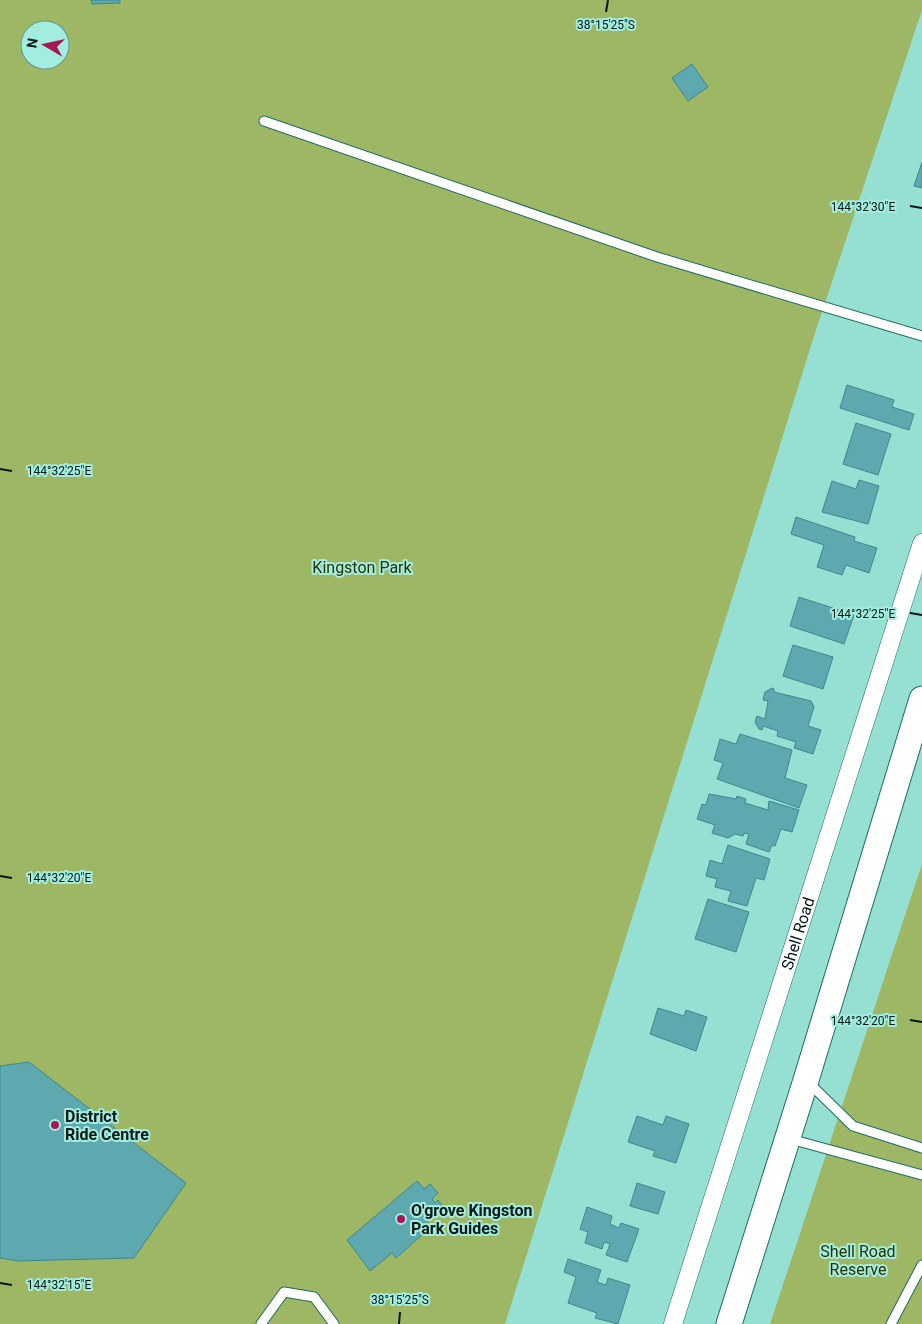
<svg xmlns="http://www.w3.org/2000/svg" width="922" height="1324" font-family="Roboto,sans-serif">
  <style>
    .green { fill: #9eb764; fill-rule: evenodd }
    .building { fill: #5ea9af; stroke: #3c888f }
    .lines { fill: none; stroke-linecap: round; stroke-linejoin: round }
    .lane-casing { stroke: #1e6c62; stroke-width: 11 }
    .street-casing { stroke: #1e6c62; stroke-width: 19 }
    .secondary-casing { stroke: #1e6c62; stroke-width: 27 }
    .lane { stroke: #fff; stroke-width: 9 }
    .street { stroke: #fff; stroke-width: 18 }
    .secondary { stroke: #fff; stroke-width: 25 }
    .ticks { fill: none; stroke: #001814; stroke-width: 2 }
    .poi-dot { fill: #a71754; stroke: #a3ede0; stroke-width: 2 }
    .labels { text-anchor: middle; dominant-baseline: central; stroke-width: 4; stroke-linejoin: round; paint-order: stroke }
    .park-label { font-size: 16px; fill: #273300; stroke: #a3ede0 }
    .street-label { font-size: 16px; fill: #001814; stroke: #a3ede0 }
    .poi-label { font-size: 16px; font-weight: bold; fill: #001814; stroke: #a3ede0; text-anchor: start }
    .ticks-label { font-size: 12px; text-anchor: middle; fill: #001814; stroke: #a3ede0; stroke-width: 4; stroke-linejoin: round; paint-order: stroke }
  </style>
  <rect width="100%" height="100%" fill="#96dfd3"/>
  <path class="green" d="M0,0H922V10L815,333L505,1324H0ZM30,30H60V60H30Z
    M922,864V1324H770Z"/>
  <path class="building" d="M91,0H120V3L92,4Z
    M692,64L708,87L688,101L672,78Z
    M922,162V188L914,186Z
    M847,385L894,400L892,407L914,414L909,430L840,408Z
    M856,423L891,434L878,475L843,464Z
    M859,480L879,486L868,524L822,512L832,481L856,489Z
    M796,517L855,537L854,541L877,548L869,573L846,565L842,575L817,567L824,545L791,534Z
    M799,597L854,615L844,644L790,626Z
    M793,645L833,657L823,689L783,676Z
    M772,688L774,689V692L811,701L814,707L808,726L821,730L813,754L794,748L796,742L777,736L778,731L763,726L762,730L759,729L755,722L757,716L765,719L768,701L763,700L765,692Z
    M740,734L792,750L785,778L807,785L799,808L717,779L723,763L714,760L720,739L736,744Z
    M709,794L736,799L737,796L746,799L745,803L768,810L769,801L799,810L792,832L781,829L775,846L772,845L769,852L746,844L749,834L744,833L743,836L735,834L728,838L712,833L715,825L697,819L702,804L706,805Z
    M728,845L770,859L764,880L756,878L747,906L728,901L731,891L715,887L717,879L706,876L710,860L722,864Z
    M708,899L749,912L736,952L695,939Z
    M658,1008L684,1016L686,1010L707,1017L696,1051L650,1034Z
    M29,1062L186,1183L134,1258L18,1261L0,1258V1066Z
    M637,1116L663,1125L666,1116L689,1124L676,1163L653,1156L655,1151L628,1142Z
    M417,1181L424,1189L430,1184L438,1193L432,1199L435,1203L438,1200L444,1208L418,1230L422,1235L396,1258L392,1253L370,1271L347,1240Z
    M637,1183L665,1192L658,1214L630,1206Z
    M587,1207L612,1216L610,1224L619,1228L621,1223L639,1229L627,1262L606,1255L610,1244L604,1242L602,1249L585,1243L588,1232L580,1229Z
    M568,1259L601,1270L597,1282L606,1285L608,1278L630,1285L618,1324L595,1318L597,1313L568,1303L576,1277L564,1272Z"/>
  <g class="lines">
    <g class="lane-casing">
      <path id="lane" d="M264,121L657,257L922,336
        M808,1082L853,1126L922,1148
        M790,1139L922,1175
        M261,1324L284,1292L314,1297L334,1324
        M891,1324L922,1265"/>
    </g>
    <g class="street-casing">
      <g id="street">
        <path id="s1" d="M673,1324L922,543"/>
      </g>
    </g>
    <g class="secondary-casing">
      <path id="secondary" d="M729,1324L806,1080L922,699"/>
    </g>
    <use href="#lane" class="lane"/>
    <use href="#street" class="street"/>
    <use href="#secondary" class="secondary"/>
  </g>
  <path class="ticks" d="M606,12L608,0M910,206L922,208M0,469L12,471M910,613L922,615M0,876L12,878M910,1020L922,1022M0,1283L12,1285M399,1324L400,1312"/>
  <g class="poi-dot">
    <circle cx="55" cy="1125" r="5"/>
    <circle cx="401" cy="1219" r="5"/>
  </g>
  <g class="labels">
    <g class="park-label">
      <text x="362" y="567">Kingston Park</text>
      <text x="858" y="1251">Shell Road<tspan x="858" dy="18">Reserve</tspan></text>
    </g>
    <g class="street-label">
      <text stroke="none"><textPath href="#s1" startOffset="410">Shell Road</textPath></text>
    </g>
    <g class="poi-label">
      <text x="65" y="1116">District<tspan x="65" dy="18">Ride Centre</tspan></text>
      <text x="411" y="1210">O'grove Kingston<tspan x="411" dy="18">Park Guides</tspan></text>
    </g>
  </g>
  <g class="ticks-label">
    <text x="606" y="29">38°15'25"S</text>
    <text x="863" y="211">144°32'30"E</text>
    <text x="59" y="475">144°32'25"E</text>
    <text x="863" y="618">144°32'25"E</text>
    <text x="59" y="882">144°32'20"E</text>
    <text x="863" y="1025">144°32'20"E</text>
    <text x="59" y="1289">144°32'15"E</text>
    <text x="400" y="1304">38°15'25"S</text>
  </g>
  <g transform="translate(45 45) rotate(279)"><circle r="24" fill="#a3ede0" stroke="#62988e"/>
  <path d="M0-4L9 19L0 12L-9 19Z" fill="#a71754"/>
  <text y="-8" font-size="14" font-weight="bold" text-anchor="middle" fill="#001814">N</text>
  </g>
</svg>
